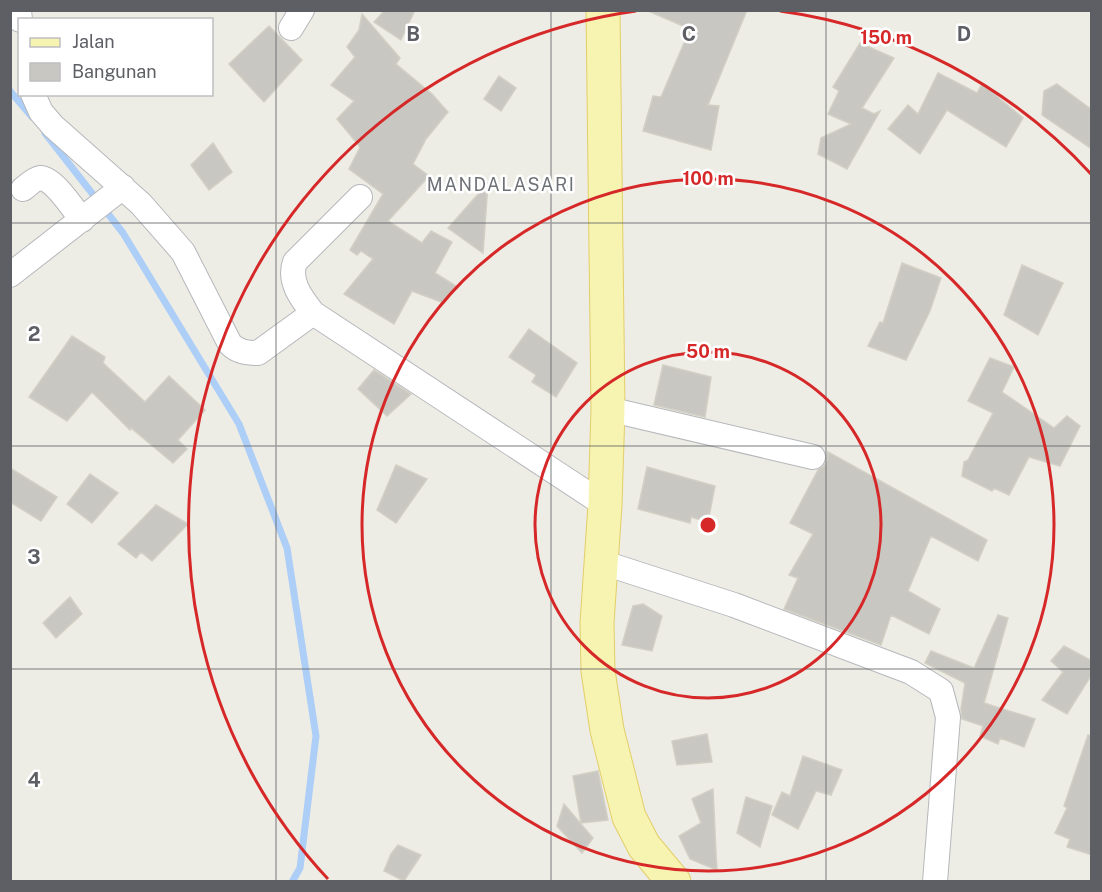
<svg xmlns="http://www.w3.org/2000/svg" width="1102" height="892" font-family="'Public Sans',sans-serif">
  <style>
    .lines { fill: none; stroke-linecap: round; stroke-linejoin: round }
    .stream { stroke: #adcef6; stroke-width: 7 }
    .building { fill: #c9c7c2; stroke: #d2cfc4; stroke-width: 1.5 }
    .street-casing { stroke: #b5b7bb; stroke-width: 26 }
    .primary-casing { stroke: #e3ce69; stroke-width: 35 }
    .street { stroke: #fff; stroke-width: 24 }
    .primary { stroke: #f7f3b1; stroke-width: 33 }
    .grid { fill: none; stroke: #5d5f64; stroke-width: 1.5; stroke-opacity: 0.55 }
    .ring { fill: none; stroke: #d62828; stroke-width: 3 }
    .labels { text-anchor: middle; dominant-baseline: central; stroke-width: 5; stroke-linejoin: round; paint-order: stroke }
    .quarter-label { font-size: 18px; letter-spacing: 1.5px; fill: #6e7176; stroke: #fff }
    .grid-label { font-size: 20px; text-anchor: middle; font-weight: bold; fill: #5d5f64; stroke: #fff; stroke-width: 5; stroke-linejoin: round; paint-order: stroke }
    .centre { fill: #d62828; stroke: #fff; stroke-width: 3 }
    .ring-label { font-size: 18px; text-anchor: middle; font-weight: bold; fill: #d62828; stroke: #fff; stroke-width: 5; stroke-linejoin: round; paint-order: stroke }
  </style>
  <rect width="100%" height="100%" fill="#eeede5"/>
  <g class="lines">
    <path class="stream" d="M10,91L32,117
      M45,133L123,233L239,424L287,548L316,736L300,868L292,882"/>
  </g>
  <path class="building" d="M385,10H415L401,40L374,22Z
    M646,10H747L708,105L719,106L711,150L643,131L653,96L661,97L690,29Z
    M362,14L400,58L396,64L432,94L448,112L426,139L413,164L429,176L388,221L422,243L431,231L452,242L435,273L456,286L444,303L412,291L394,324L344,294L373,259L361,251L357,255L350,250L383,194L349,169L360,147L337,119L354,101L331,85L355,57L347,47L359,30Z
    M269,26L302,60L264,102L229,64Z
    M860,43L894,58L862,108L874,114L880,111L847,169L818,154L821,138L851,124L828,114L839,91L833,87Z
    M938,73L977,93L982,84L1023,118L1006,147L947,110L920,154L888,129L908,105L918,114Z
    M499,76L516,88L501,111L484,99Z
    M1057,84L1092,110V149L1042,115L1044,91Z
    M213,143L232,172L209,190L191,165Z
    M488,183L483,253L448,228Z
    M902,263L941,278L930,311L906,360L868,346L880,322L883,323Z
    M1022,265L1063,283L1038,335L1004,315Z
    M529,329L577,363L556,397L532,382L536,375L509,357Z
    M72,336L105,357L103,363L145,402L169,376L205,410L178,440L187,449L173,463L131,428L130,430L92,392L67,421L29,397Z
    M990,358L1014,367L1002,392L1054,428L1067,416L1080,426L1060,466L1029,457L1009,495L994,488L992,491L962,476L964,462L968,460L993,413L968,401Z
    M663,365L711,377L705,417L654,405Z
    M374,370L411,394L387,416L358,389Z
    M828,452L987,540L978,561L931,536L908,591L940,609L929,634L891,615L881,645L784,609L798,578L789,575L813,534L790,523L818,470L824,466L827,461Z
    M396,465L427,479L396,523L377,510Z
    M647,467L715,486L708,522L691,517L690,523L638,509Z
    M10,468L57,497L41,521L10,502Z
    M90,474L118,493L92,523L67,504Z
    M156,505L188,524L152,561L141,552L136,558L118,544Z
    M70,597L82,614L56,638L43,623Z
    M643,604L662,616L652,651L622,645L633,606Z
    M998,615L1008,618L984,703L1035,719L1024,747L1000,738L998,744L980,736L983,726L962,719L961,709L965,683L925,663L931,651L974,668Z
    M1064,646L1092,661V674L1067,714L1042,700L1063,672L1051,661Z
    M707,734L712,762L677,765L672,741Z
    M1088,735L1092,736V855L1067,847L1070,839L1055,833L1067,808L1064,806Z
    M803,756L842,770L831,795L816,791L798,829L772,815L782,792L790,796Z
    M598,771L608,820L581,823L573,776Z
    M713,789L716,853L717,870L690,859L679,836L701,823L692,799Z
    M746,797L772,806L760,847L737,833Z
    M564,804L593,838L582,853L557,826Z
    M398,845L421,855L404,881L384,871L391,854Z"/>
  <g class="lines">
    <g class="street-casing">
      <path id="street" d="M19,10L20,20
        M291,28L302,10
        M33,94L41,112L53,126L141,204L183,252L230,344C238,352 247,353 258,353L313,313C301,298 288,281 295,262L360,197
        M23,189C28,185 34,179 40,178C53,177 74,210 82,220
        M10,275L123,187
        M313,313L605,505
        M608,409L813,457
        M601,562L734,605L911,672L941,691L948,717L935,882"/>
    </g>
    <g class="primary-casing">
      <path id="primary" d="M603,10L608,409L605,505L597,623L598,671L607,730L629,817L644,846L674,882"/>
    </g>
    <use href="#street" class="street"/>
    <use href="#primary" class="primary"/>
  </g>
  <path class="grid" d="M276,10V882M551,10V882M826,10V882M10,223H1092M10,446H1092M10,669H1092"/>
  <g class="ring">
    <circle cx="708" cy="525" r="173"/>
    <circle cx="708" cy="525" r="346"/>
    <path d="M328 879A519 519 0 0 1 636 11M780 11A519 519 0 0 1 1091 174"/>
  </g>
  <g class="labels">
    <g class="quarter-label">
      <text x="501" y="184">MANDALASARI</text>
    </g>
  </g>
  <g class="grid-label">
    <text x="413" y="41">B</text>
    <text x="689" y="41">C</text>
    <text x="964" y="41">D</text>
    <text x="34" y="341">2</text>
    <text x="34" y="564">3</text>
    <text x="34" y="787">4</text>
  </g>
  <circle cx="708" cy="525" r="9" class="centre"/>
  <g class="ring-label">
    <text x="886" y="44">150 m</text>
    <text x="708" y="185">100 m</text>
    <text x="708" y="358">50 m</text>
  </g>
  <rect width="1102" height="892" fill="none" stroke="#5d5f64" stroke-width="24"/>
  <rect x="18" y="18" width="195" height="78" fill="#ffffff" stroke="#bebfc1" stroke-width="1.5"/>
  <rect x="30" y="38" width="30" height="9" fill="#f7f3b1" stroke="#bebfc1" stroke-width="1.5"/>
  <text x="72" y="48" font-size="18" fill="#5d5f64">Jalan</text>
  <rect x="30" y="63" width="30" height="18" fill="#c9c7c2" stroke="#bebfc1" stroke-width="1.5"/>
  <text x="72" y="78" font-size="18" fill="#5d5f64">Bangunan</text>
</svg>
